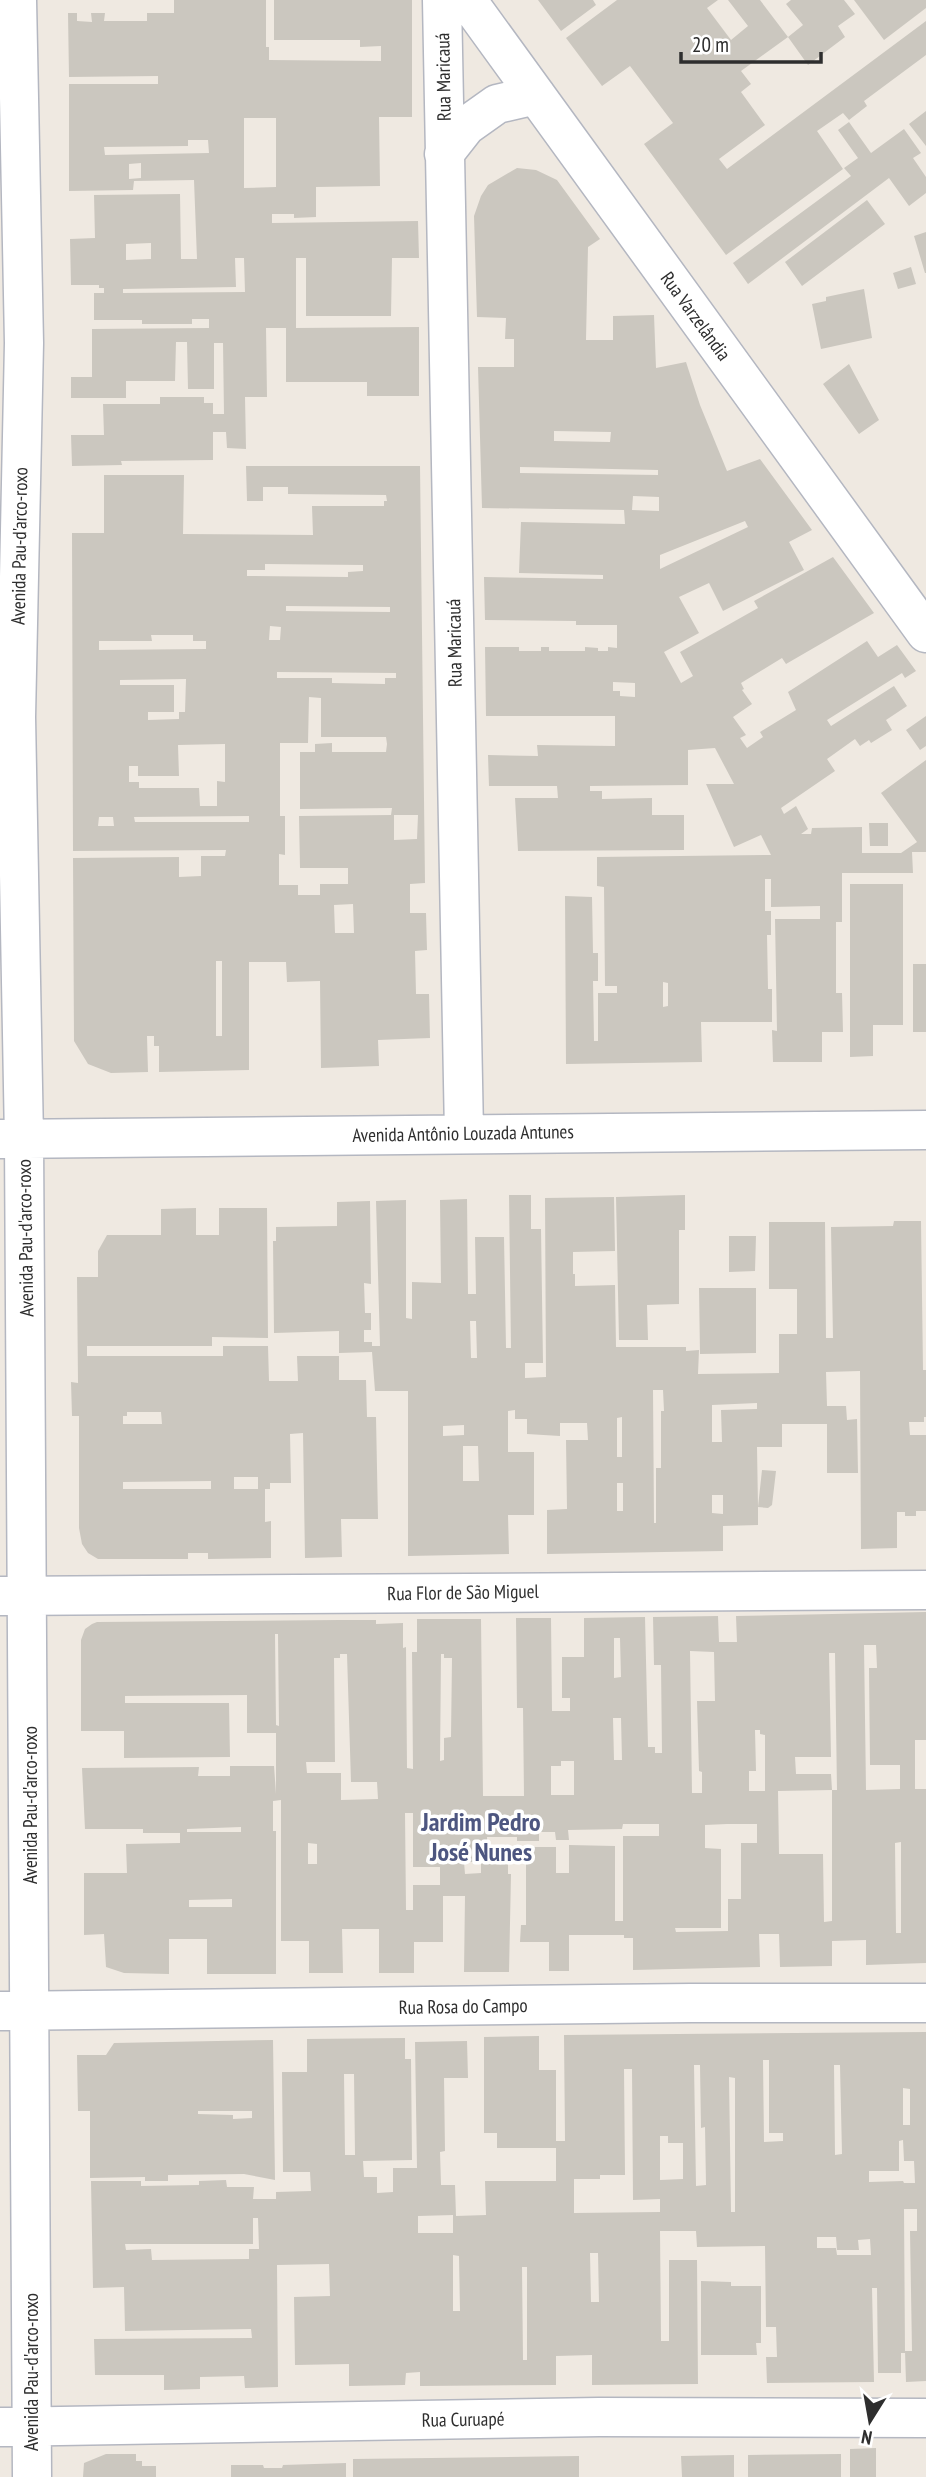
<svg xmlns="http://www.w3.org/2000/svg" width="926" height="2477" font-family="'PT Sans Narrow',sans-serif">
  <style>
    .building { fill: #cbc7bf; fill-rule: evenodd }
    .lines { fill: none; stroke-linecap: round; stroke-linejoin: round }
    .minor-casing { stroke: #b4b7c1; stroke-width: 41 }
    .minor { stroke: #fff; stroke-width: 38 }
    .labels { text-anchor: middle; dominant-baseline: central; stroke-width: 7; stroke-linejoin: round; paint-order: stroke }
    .street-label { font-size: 19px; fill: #2e2e2e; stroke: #fff }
    .district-label { font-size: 26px; font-weight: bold; fill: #4d5680; stroke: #fff }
  </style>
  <rect width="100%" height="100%" fill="#efe9e1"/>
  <path class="building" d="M174,0H266V47H269V60L381,61V46L360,47V40H274V0H412V117H379L380,186L316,187V217L294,218V214H272V223L418,221L419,258H392L391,316H306V258H296V328L419,327V396H367V382H286V328H266L267,397H245L246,449L227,448L226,432H213V460L121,461L122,465L72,466L71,435H104L103,404H160V397H204V403H213V414H224L223,343H214V389H188L187,342H176L175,381H126V398H71V377H92V329L209,328V319H192V324H142V320H94V293H104V288H99V285H71L70,239L95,238L94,195L180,194L181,259H197L194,180L134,181L133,190L69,191V84H158V76L69,77L68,13H77V21L92,22L91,13H105L104,21H147V13H174ZM244,118H276V187L244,188ZM188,140H208L209,153L105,155L104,147L188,146ZM141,163V178L129,179V164ZM151,243V259L126,260V244ZM235,258H244L245,292L123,293V289L236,287Z
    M538,0H593L596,5L561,31Z
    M617,0H718L707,8L731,40L748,26L728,0H760L788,37L741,71L751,84L741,92L765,125L719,159L727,169L926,21V55L864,101L867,106L849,120L843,113L817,131L843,169L726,255L644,144L673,123L630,66L602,86L566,38Z
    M791,0H844L855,14L838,26L845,37L808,65L788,37L803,25L786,4Z
    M854,0H926V8L884,40Z
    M926,111V146L909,124Z
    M849,122L871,153L904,129L921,153L913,158L926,177V193L909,206L889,178L748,284L733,263L851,176L844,168L858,158L838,130Z
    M517,168L536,170L557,180L600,239L588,247L586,340H613V316L654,315L656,368L686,362L700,405L727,471L760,459L812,530L789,542L804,570L723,611L709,583L679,597L699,633L664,652L681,683L693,676L680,652L758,608L754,601L833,557L874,613L786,664L782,658L741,683L744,689L742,690L752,704L733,717L746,735L740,738L747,748L763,737L760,732L796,710L788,692L867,641L878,657L897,645L916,671L905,678L902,673L827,720L831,726L894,686L907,706L886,720L892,730L871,743L869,740L860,746L855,739L827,759L835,771L781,808L784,814L796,806L808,829L801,834H811L812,828L862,827V853H901L917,842L881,793L926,760V852H912L913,873H842V922H836V993H842L843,1032H822V1062H773L772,1030L777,1031L775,919H820V906L771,907V879H765V911H771V935H767L768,989H772V1022H701L702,1062L566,1064L565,896L592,897L593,953H598V981H593L594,1041H598V993H617V986H605L604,887L597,886V857L771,855L761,835L734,847L706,784H734L715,748L688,750V785L590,786V791H602V799L652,798V815H684V850L518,851L515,798H558L557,786H489L488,755L538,756L537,745L615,746V716H486L485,647H519V651H541V647H549V651H585V647L598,648V651H608V647L617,648V625H576V621L485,620L484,577L603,579V575L519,573L521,522L625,524L624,510L482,508L478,367H514V339H505L506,318L477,317L474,216L481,196L488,185ZM554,431L611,432L610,442L554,441ZM520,467L658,470V475L520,473ZM633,496L659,497V511L632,510ZM745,521L748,527L660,569V555ZM613,682L635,683V697L620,696V691H613ZM663,982L668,983V1006L663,1007Z
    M867,200L885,224L802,286L785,262Z
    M926,232V273H925L914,236Z
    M911,267L916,284L898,289L893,273Z
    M864,289L872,338L821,349L812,304L826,301V297Z
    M849,364L879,420L859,434L823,384Z
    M246,466H420L425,883L410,884V913H426L427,950L415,951L416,994H429L430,1038L378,1040L379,1066L321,1068L320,981L287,982L286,962H249V1070L159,1072V1046H154V1036H147L148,1072L111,1073L88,1064L74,1041L73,858L179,857V877L201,876V856H225L226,850L73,851L72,533H104V475H184L183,534L313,535L312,506H384V501H387L386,495L288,494V487H263V501H247ZM265,564L363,565V571L348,572V577L247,576V570H265ZM286,606L390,607V612L286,611ZM270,626L281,627L280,640H269ZM151,635H193V641H206V649L99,650V641H152ZM277,672L396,673V678H385V684L332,683V678H277ZM186,679L185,712H179V719L148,720V712H174V685H120V680ZM309,697L321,698V737H386L387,744L386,752H332V743L315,744V752H300V809L392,808L391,815L299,816L300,868H348V884H320V895H298V885H279V854L285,855V816H280V743H308ZM225,744V782L217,781V806H200L199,788H139V782H129V766H138V776H179L178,745ZM394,815H418L417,839L394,840ZM249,816V822H135L134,817ZM99,817H113L114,826H98ZM353,904L354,933H335L334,905ZM216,961H222V1036H216Z
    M926,716V746L920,750L906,730Z
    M869,823H888V846H870Z
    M850,884H903V1025H873V1056L850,1057Z
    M913,964H926V1032H913Z
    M509,1195H531V1229H541L543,1363H525V1378L546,1377L545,1198L614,1197L615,1251L573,1252V1274H575V1286L615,1285L616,1347H686V1351L699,1350L698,1374L779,1373V1334H797V1289H769V1222H825L826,1338H833L831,1227L893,1226L894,1221H921L923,1370H926V1417H924V1422H909L910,1435H926V1511H916V1516H905V1512H897V1548L861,1549L860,1371L826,1372L827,1406H846L847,1420L857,1419L858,1473H827V1424H782V1447H757L758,1507L762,1470L776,1471L772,1505L768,1508L758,1507V1525L723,1526V1551L547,1554V1510L567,1509L566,1440H588L587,1423H560V1436L527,1434V1419H515V1410L508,1411V1452H534V1515H508L509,1554L408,1556V1391H375L372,1352L339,1353V1331L274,1333L273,1241H276V1227L337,1226V1202L370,1201L371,1284L364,1283L365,1313H371V1330H364V1342H372V1346H380L376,1201L406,1200V1318L412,1319V1282L441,1283L440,1200L467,1199L468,1294H476L475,1237H504L506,1348H511ZM470,1321H476L477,1358H471ZM653,1390H663L664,1411H661V1468H656V1523H654ZM757,1403V1409L721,1410L722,1442H712V1405ZM622,1417V1457H617V1418ZM464,1425V1435L443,1436V1426ZM463,1446H478L479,1481H463ZM617,1483H623V1511H617ZM712,1495H723V1514L712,1513Z
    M685,1195V1230H679V1304L647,1305L648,1340H619L616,1197Z
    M196,1208V1235H219V1208H267L268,1338L212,1337V1346H87V1356H223V1346H268L269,1381H298L297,1356H339V1380H366L367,1417H376L378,1519H341L342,1557L305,1558L303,1433L290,1434L291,1483H270V1489H265V1522L271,1521V1558L208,1559V1553H188V1559H98L88,1553L82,1544L79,1528V1416H72L71,1382L78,1383L77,1277H98V1251L107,1235H161V1209ZM127,1412H161L162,1424H123V1416H127ZM234,1477H258V1489H234ZM211,1481V1489H123V1482Z
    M729,1236H756L755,1271L729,1272Z
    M699,1288H756V1353L700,1354Z
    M926,1612V1740H915V1789H926V1963L866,1965V1940L832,1941V1966L780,1967L779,1934H759L760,1967L633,1970V1938H624V1935H569V1971H549V1942H520L521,1925H526V1861H517V1847H556V1873H569V1845L615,1846V1921H623V1836H659V1824H623L622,1829L568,1830L569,1840H556L555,1832H539V1841H517V1837H487L488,1857H508V1874H511L509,1972H464L465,1896H443V1942H414V1973H379V1929H342L343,1973H309V1941H281V1800L273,1801V1831H276V1974H207V1939H169V1974L124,1973L106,1967L104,1934L84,1935V1873H127L126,1844L180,1843V1833H143V1829H85L82,1768L199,1767L198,1776H230V1766H274L276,1794V1733H247V1695L125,1696V1703H229L230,1757L124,1758V1731H81V1640L85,1629L92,1624L97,1622L340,1620H376V1624L403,1623V1648L406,1647L407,1768L413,1769L412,1652H417V1619H481L483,1796H524L523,1708H517L516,1618H551L552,1711H570V1698H562V1657H584V1618L645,1617L648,1747H655V1753H662L661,1665H654L653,1617L718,1616L719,1642H737L736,1616ZM275,1634H278L279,1726L276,1725ZM614,1638H620L621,1677L614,1678ZM864,1645H876L877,1668H869L870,1765H900V1789L866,1790ZM690,1651L714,1652L715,1701H697L699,1771L702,1772V1793H692ZM829,1653H835L837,1790H832V1921L824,1922L823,1854H779L778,1791L832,1790L831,1774H796L795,1757H831ZM340,1654H347L351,1782H377L378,1799L341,1800V1773H307L306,1762H335L334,1658H340ZM441,1654H444V1658H452L451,1737L444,1738V1760L440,1761ZM613,1718H621L622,1760H614ZM755,1730H760V1734L765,1735V1791H749V1771H756ZM561,1761H574V1795H551V1766H561ZM405,1813H413V1867H440V1885H413V1910H406ZM727,1824H757V1843H741V1899H728V1931L676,1932L675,1928H721V1849L705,1848V1825ZM241,1827V1832H187V1829ZM901,1842V1933H896L895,1843ZM308,1843L317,1844V1864H308ZM464,1862H481V1873L465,1874ZM232,1899V1907H189V1900Z
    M926,2032V2381L906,2382L905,2351H912L910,2231H917V2209H904L905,2353H901V2373H878L877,2288H872L874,2382L767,2383L766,2357H777L776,2327H766L765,2246L697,2247L696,2231H660L661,2341H669V2260H697L698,2384L592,2385V2355L556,2356V2385L420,2386V2372L406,2373L405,2385L349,2386V2364L295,2365L294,2297L330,2296L329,2264L277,2265L278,2387L245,2388L244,2376L200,2377V2389L164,2390V2375H95L94,2339L252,2338L251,2329L125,2331L124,2287L93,2288L91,2181H141V2186L199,2185V2181L226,2180L227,2187H254L253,2199H276V2192L311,2191L310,2172H283L282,2072H307V2039L405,2038V2059H411L412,2160L363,2161L364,2177H377V2193L393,2192V2168H417L415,2042L467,2041L468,2078H444L445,2151L440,2152L441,2185H455L456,2216L486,2215L485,2181H556V2148H497V2133H484V2037L539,2036V2070H556V2141H565L564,2035ZM763,2060H769V2133H783V2141L764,2142ZM694,2065H700L701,2128L705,2127L706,2185L696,2186ZM834,2065H840L842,2154L835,2155ZM624,2069H632L633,2200L660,2199V2212L574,2213V2179H600V2175H625ZM344,2074H354L355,2155H345ZM729,2077L735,2078V2212H731ZM903,2088L910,2089V2125H903ZM660,2136H668V2143H683V2179L660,2180ZM903,2140L904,2161H914L915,2183H904L903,2181L869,2182V2171H899V2141ZM453,2215V2233H418V2216ZM253,2218H258L259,2249H249V2259L152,2260L151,2249L126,2250L125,2244H253ZM817,2237H836L837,2250H859L858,2240L870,2239L871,2255H837L836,2248H817ZM590,2253H598L599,2302H591ZM453,2255L459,2256L460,2311H453ZM522,2267H527V2360H523Z
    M273,2040L275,2180L244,2174L168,2175V2181H145V2177L90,2178V2111H78L77,2055H106L114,2043ZM198,2111H252V2118L233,2119V2115L198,2114Z
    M701,2281L731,2282V2286H761V2343H756L757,2355H701Z
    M876,2448V2477H850V2449Z
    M106,2454H136V2461H142V2466H156V2477H83L84,2463Z
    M841,2454V2477H748V2455Z
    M734,2455V2477H682L681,2456Z
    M579,2456V2477H353V2459Z
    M346,2463V2477H231V2465H263L264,2468H282L283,2465Z"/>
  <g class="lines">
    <g class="minor-casing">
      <path id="minor" d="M17,0L24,343L16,717L24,1139L32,2477
        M442,0L464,1133
        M467,0L926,633
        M444,154L466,126L497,104L536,95
        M1,1139L926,1130
        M0,1596L926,1590
        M0,2011L691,2003H926
        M0,2427L599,2417L926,2418"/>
    </g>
    <use href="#minor" class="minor"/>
  </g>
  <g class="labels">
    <g class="street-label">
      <text transform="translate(443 77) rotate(-91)">Rua Maricauá</text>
      <text transform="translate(696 316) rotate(54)">Rua Varzelândia</text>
      <text transform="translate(19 546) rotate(-89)">Avenida Pau-d'arco-roxo</text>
      <text transform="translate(454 643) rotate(-91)">Rua Maricauá</text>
      <text transform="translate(463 1133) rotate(-1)">Avenida Antônio Louzada Antunes</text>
      <text transform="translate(25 1238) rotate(-91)">Avenida Pau-d'arco-roxo</text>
      <text transform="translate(463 1592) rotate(-1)">Rua Flor de São Miguel</text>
      <text transform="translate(30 1805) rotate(-90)">Avenida Pau-d'arco-roxo</text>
      <text transform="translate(463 2006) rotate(-1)">Rua Rosa do Campo</text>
      <text transform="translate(31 2372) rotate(-90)">Avenida Pau-d'arco-roxo</text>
      <text transform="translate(463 2419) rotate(-1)">Rua Curuapé</text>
    </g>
    <g class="district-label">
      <text x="481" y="1821">Jardim Pedro<tspan x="481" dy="30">José Nunes</tspan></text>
    </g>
  </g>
  <g transform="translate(870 2421) rotate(191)" stroke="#ffffff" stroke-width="5" paint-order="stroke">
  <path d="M0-5L12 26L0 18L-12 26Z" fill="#2e2e2e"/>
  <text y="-10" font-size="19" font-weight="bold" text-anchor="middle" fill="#2e2e2e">N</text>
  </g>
  <path d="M681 52v10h140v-10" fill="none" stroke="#2e2e2e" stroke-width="3.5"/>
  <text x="692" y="52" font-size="21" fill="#2e2e2e" stroke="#ffffff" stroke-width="5" paint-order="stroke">20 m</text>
</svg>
